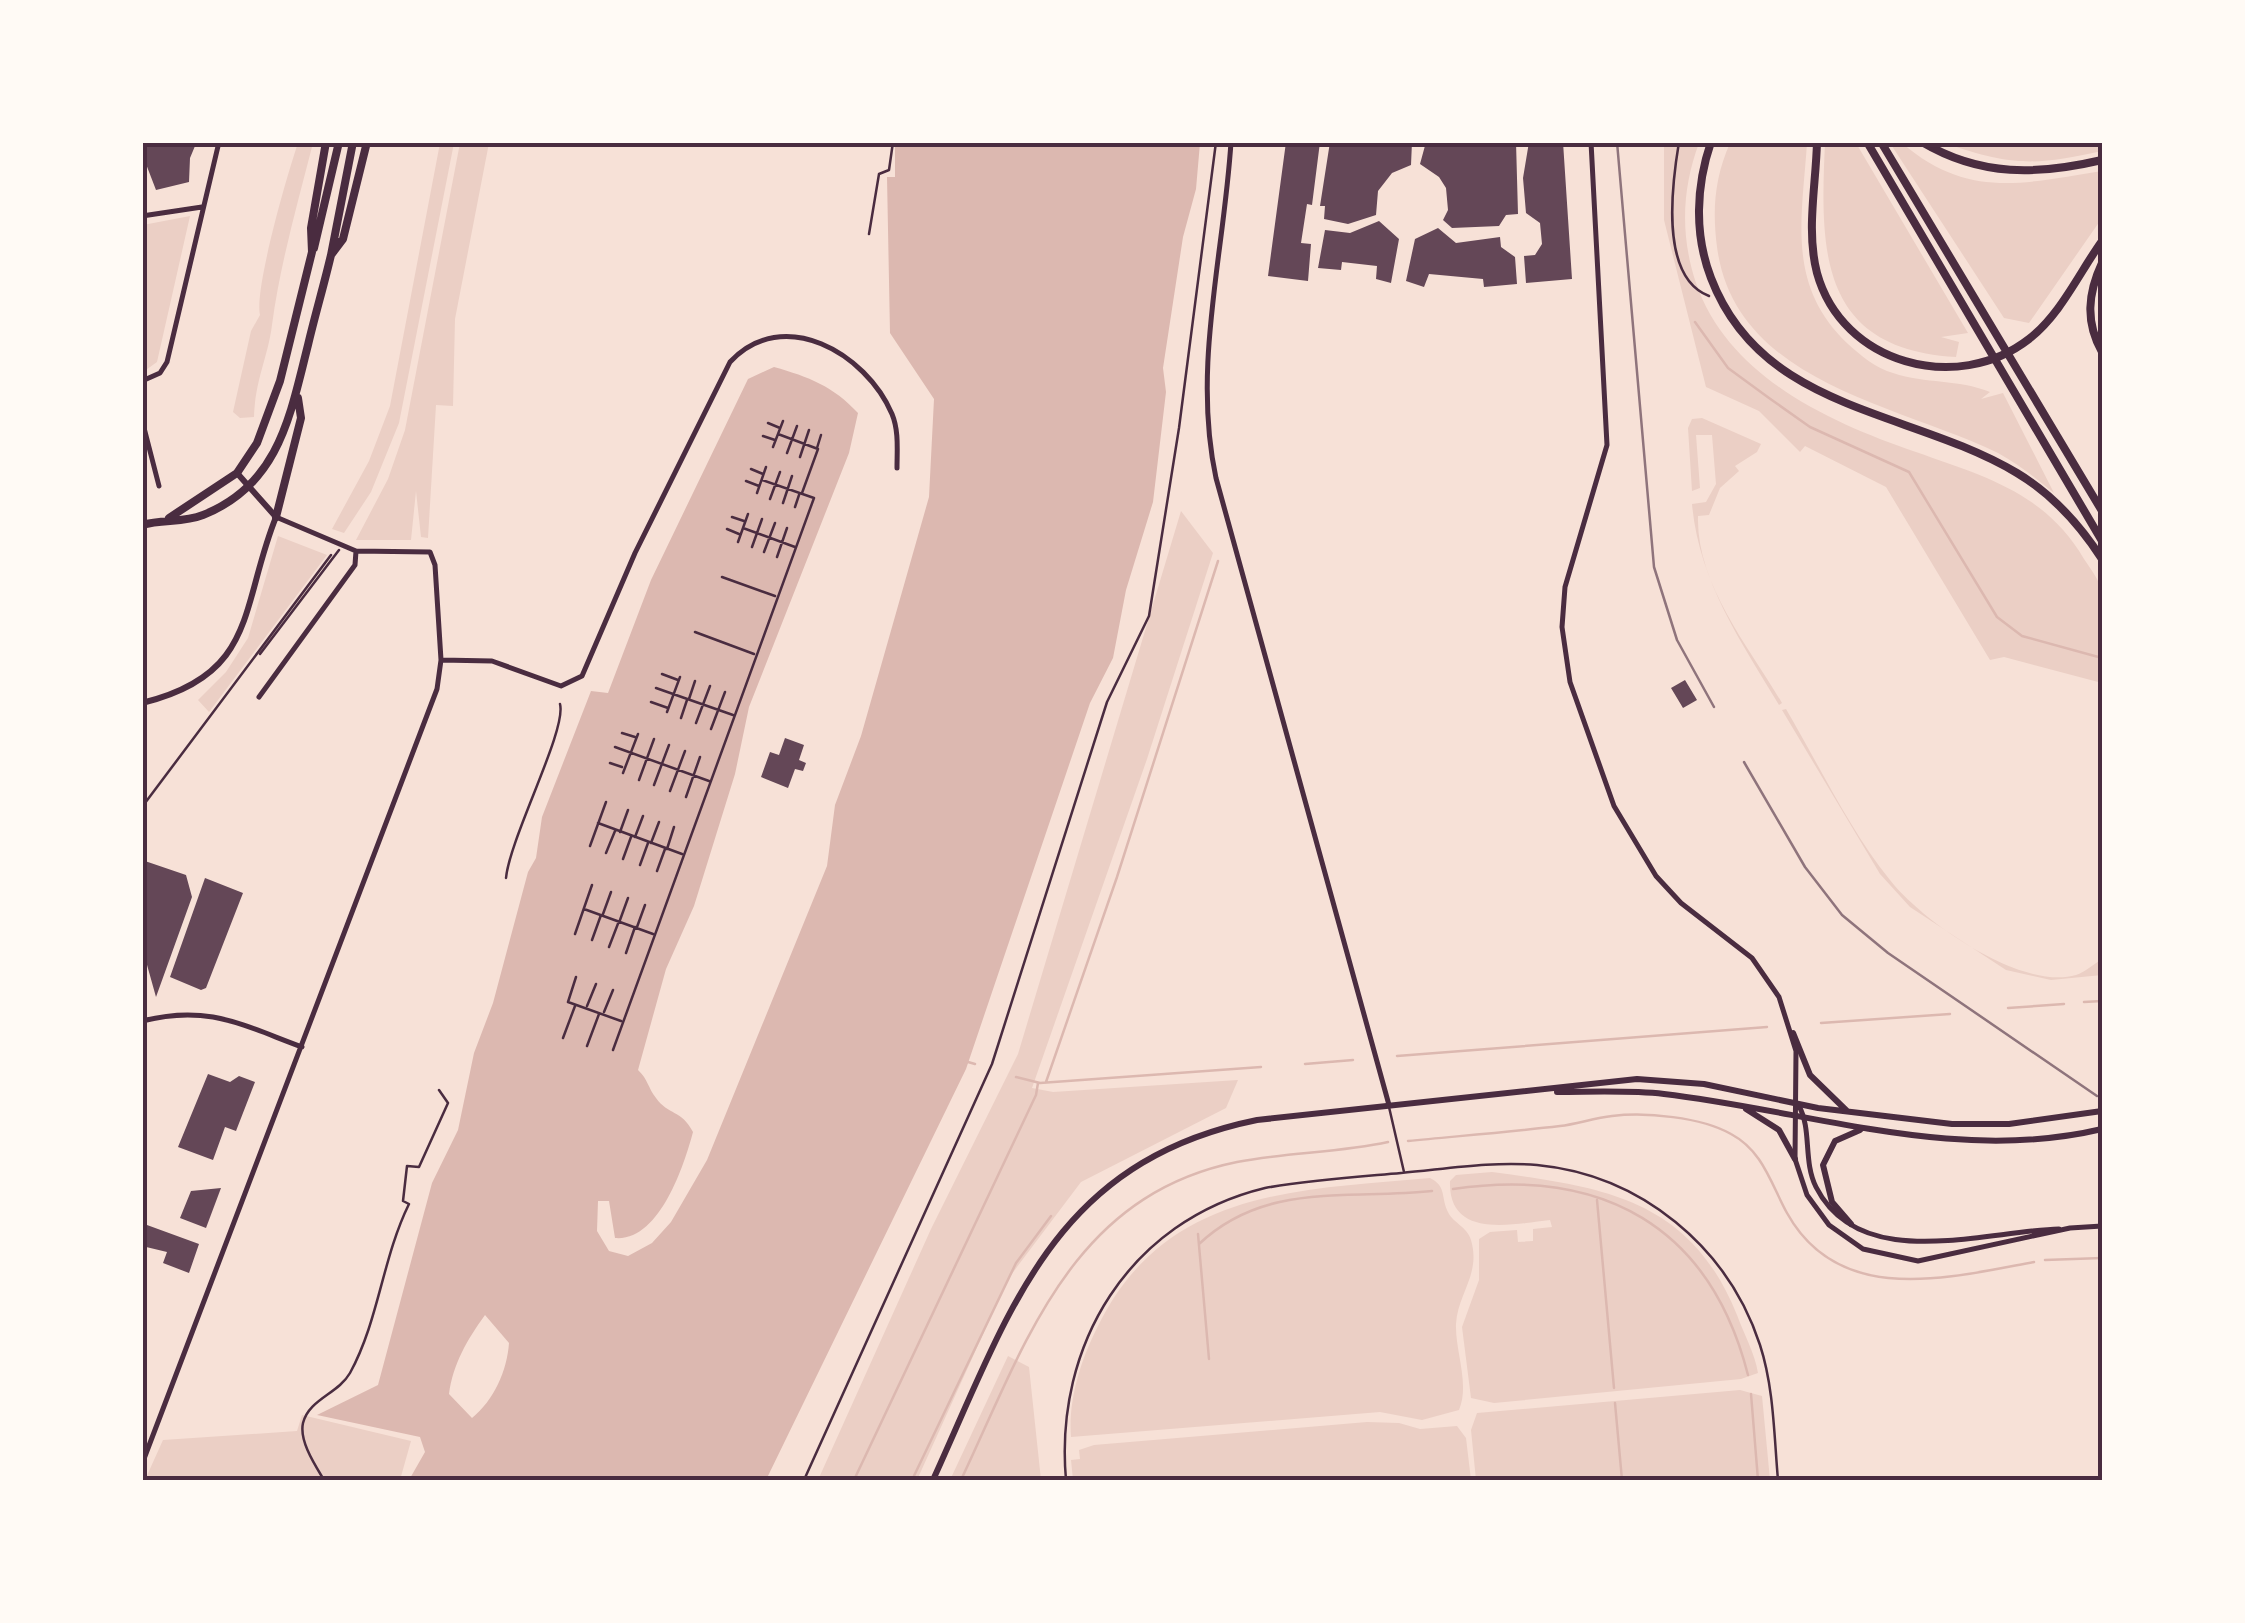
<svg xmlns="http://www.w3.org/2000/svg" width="2245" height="1623" font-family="Lato,sans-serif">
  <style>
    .green { fill: #ebcfc5 }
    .water { fill: #dcb8b0; fill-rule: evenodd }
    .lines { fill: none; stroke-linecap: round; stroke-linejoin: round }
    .stream { stroke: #dcb8b0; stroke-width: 2.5 }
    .building { fill: #644757 }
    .path { stroke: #4a2c40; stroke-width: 2.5 }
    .service { stroke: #4a2c40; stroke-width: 2.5 }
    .minor { stroke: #4a2c40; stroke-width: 5 }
    .tertiary { stroke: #4a2c40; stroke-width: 6 }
    .primary { stroke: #4a2c40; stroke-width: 8 }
    .rail { stroke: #8f747c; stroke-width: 2.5 }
    .neatline { fill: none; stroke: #4a2c40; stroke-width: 4 }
  </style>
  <rect width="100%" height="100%" fill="#f7e1d7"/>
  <path class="green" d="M298,143H313C298,202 280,264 272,325C268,357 255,380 254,417L240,418L233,412L251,331L260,315C254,289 288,172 298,143Z
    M440,143H454L399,423L371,492L344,533L332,529L369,461L390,406Z
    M460,143H489L455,319L453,406L436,405L428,538L421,537L416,491L411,540H356L388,479L405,430Z
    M1664,143H1699C1682,189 1680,235 1696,283C1728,376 1828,422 1916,452C1983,476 2045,492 2084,559C2090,568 2100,581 2102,592C2108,619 2102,654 2102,683L2004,657L1990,660L1886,487L1805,446L1800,452L1759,411L1706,387L1664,220Z
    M1730,143H1807C1802,220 1786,285 1848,344C1860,355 1877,369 1893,373C1926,384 1958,379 1990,392L1981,399L2003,393L2054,493C2036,478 2018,464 1998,453C1897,404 1735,383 1717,247C1712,209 1715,177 1730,143Z
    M1825,143H1856L1968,333L1941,337L1959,342L1956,357C1819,349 1820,251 1825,143Z
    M1890,143H1902C1968,200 2025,183 2102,171V218L2029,323L2004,318Z
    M1945,143H2102V151C2035,166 2011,166 1945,143Z
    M190,216L157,362L143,372V225Z
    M1702,418L1761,444L1757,452L1735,466L1739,471L1720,488L1709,515L1698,516C1696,584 1749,647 1782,703L1779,705C1740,640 1699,581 1692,504L1706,502L1716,484L1712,435H1696L1700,488L1692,491L1688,428L1692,419Z
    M1181,511L1213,553L1147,759L1032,1088L1053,1092L1238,1080L1226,1108L1081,1182L1008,1279L917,1480H818L931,1229L1018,1054Z
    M278,536L327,555L209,712L198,700L226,672L248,638Z
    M1786,709C1819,765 1849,829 1890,880C1922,921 2021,991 2076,975C2085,972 2094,964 2102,959V975L2051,980L2006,970L1910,907L1880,874L1782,710Z
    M1492,1172C1603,1187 1690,1198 1737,1315C1744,1334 1755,1354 1758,1373L1741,1379L1494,1403L1471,1398L1462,1327L1479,1280V1239L1490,1232L1517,1230L1518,1242L1533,1241V1229L1552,1227L1550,1220C1513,1224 1448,1240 1450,1181L1456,1175Z
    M1430,1178C1446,1186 1441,1195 1447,1210C1452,1223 1467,1226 1471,1240C1481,1274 1458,1293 1456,1324C1455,1351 1470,1384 1459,1410L1422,1420L1380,1412L1071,1437C1068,1400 1081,1359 1098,1326C1165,1189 1298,1190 1430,1178Z
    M1008,1356L1029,1367L1041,1480H950Z
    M1740,1390L1762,1396L1770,1480H1476L1471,1430L1477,1413Z
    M302,1415L411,1441L400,1480H145L163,1440L297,1431Z
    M1367,1422L1399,1423L1420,1429L1457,1426L1466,1438L1471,1480H1073L1071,1460L1080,1459L1079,1450L1094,1445Z"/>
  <path class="water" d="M895,143H1200L1196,189L1183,237L1163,368L1166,392L1153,502L1126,590L1113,658L1090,703L966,1069L766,1480H409L425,1452L420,1437L317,1415L378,1385L432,1183L458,1130L474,1053L493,1003L528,872L536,858L542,817L591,691L608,693L651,580L748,379L774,367C809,377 833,386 858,413L849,453L749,707L735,774L694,906L666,969L638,1070C648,1079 648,1088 656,1098C668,1115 682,1110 693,1132C684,1166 659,1242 615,1238L609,1201H598L597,1231L609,1251L628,1256L652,1243L671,1222L707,1160L827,866L835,805L861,736L929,497L934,399L890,333L887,177H895ZM485,1315L509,1343C507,1371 494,1400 472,1418L449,1394C453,1364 467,1340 485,1315Z"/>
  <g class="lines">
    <path class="stream" d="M1695,322L1728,368L1769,398L1810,427L1909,472L1997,617L2022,636L2102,658
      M2084,1002L2102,1001
      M2008,1008L2064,1004
      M1821,1023L1950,1014
      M1397,1056L1767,1027
      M968,1062L975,1064
      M1305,1064L1353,1060
      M1016,1077L1040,1083L1261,1067
      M1046,1082L1117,877L1218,561
      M1408,1141C1459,1136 1509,1132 1560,1126C1577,1124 1594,1118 1612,1116C1646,1112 1701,1117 1731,1134C1763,1151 1771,1184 1787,1213C1839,1307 1948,1278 2034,1262
      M1453,1189C1602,1167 1710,1226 1748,1375
      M1597,1200L1614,1388
      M1198,1234L1209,1359
      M1199,1244C1266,1181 1348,1200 1432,1191
      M2045,1260L2102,1258
      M1751,1394L1758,1480
      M1615,1403L1622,1480
      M854,1480L1036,1095L1038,1083
      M912,1480L1016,1263L1051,1216
      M961,1480C1025,1345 1070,1196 1237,1162C1287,1152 1338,1153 1388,1142"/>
  </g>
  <path class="building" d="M164,142L205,144L195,146L190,158L189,182L156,190L146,164V147Z
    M1286,142H1320L1312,205L1307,204L1301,243L1311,244L1308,281L1268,276Z
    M1330,142H1412L1411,165L1392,173L1378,191L1376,215L1348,224L1324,219L1325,206H1320Z
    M1426,142H1516L1518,214L1506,215L1499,226L1452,228L1443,220L1448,210L1446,188L1439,177L1420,164Z
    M1529,142H1563L1572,279L1526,283L1524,256L1535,255L1542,244L1540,223L1526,213L1523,178Z
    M1379,221L1399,239L1391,283L1376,279L1377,266L1342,262L1341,270L1318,268L1325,230L1350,233Z
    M1438,228L1456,243L1500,237L1501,247L1515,257L1517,284L1484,287L1483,279L1429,274L1424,287L1406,281L1415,239Z
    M1685,680L1697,700L1683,708L1671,688Z
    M785,738L804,745L799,760L806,763L803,771L795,769L788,788L761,777L770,752L779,755Z
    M142,860L186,875L192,897L156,997L142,947Z
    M205,878L243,893L206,988L201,990L170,977Z
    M208,1074L230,1082L239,1076L255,1082L236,1131L225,1127L213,1160L178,1147Z
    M221,1188L206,1228L180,1218L191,1191Z
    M147,1225L199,1244L189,1273L163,1263L167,1252L142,1246Z"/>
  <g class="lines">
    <path class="path" d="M1679,142C1672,184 1659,277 1709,296
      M869,234L879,174L889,170L893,142
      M768,423L780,428
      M778,434L818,449L802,493
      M763,436L775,440
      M773,447L783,421
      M817,448L821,435
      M787,453L797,426
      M800,457L809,430
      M751,469L763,474
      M746,481L759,486
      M757,493L766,467
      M770,499L780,472
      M783,503L792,476
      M795,507L799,495
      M732,517L744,521
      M743,528L795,547
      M727,529L739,534
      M738,542L748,514
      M752,547L762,519
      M764,552L775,523
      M777,557L787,528
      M722,577L775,596
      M695,632L754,654
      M260,654L339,550
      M662,674L678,680
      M656,688L733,715
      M689,699L695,681
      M651,702L668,708
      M667,712L680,677
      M681,718L687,700
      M696,723L710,686
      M711,729L725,692
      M622,733L635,737
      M615,747L709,781
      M610,763L622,767
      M623,773L638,734
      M639,780L654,739
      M654,785L669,745
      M670,791L685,751
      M686,797L700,757
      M142,807L331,555
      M598,823L682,854
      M620,832L628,810
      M635,837L643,816
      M651,843L659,822
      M590,846L606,802
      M667,849L674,827
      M606,853L615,831
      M623,859L631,837
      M640,865L648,843
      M657,871L665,849
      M506,878C510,837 567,730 560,704
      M584,909L653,934
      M603,914L611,892
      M620,920L628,898
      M637,927L645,905
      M575,934L592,885
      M592,940L601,915
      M609,947L619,921
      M626,953L635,927
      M576,977L568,1002L621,1021
      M587,1006L596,984
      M604,1012L613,990
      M563,1038L575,1006
      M587,1046L599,1014
      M613,1050L814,498L762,480
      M324,1480C315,1465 299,1441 303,1423C309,1399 338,1394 350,1373C379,1320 382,1259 409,1204L403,1201L407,1166L419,1167L448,1103L439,1090
      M804,1480L992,1064L1107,702L1149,616L1179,428L1216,142"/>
    <path class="service" d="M1389,1107L1404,1172
      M1066,1480C1054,1345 1129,1221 1265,1188C1310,1180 1356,1177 1401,1173C1446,1169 1492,1161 1537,1165C1641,1175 1728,1247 1760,1345C1774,1388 1774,1436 1778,1480"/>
    <path class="minor" d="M1231,142C1224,254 1192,367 1216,478L1389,1105
      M1591,142L1607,445L1565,587L1562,627L1570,682L1614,806L1656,876L1681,903L1752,958L1779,997L1796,1051L1795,1159L1807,1195L1829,1225L1863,1249L1918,1261L2070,1228
      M142,216L202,207
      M142,381L160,373L167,362L219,142
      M142,420L159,486
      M441,660L492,661L561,686L582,676L635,553L730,362C783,305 866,353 892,414C899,431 897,450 897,468
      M259,697L355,565L356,551
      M142,1021C208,1004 242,1025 302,1047
      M1799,1106C1812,1130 1803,1161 1816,1187C1860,1274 1983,1231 2059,1229
      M2070,1228L2102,1226
      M142,1464L437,689L441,660L435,565L430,552L356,551L276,517"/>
    <path class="tertiary" d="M142,703C258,675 240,606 276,517L237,473
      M1793,1033L1810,1075L1847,1111
      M1557,1092C1592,1092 1629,1090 1664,1094C1810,1111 1955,1164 2102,1129
      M1746,1109L1779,1130L1795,1159
      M1851,1224L1832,1202L1823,1165L1835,1141L1860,1130
      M933,1480C1010,1311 1052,1162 1257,1120L1637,1079L1704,1084L1818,1108L1952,1124H2009L2102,1111"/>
    <path class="primary" d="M1711,142C1696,186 1694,234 1711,278C1762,412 1910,409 2017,473C2052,494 2080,525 2102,559
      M1817,142C1816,185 1806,231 1817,273C1842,364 1957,395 2029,339C2061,314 2079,273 2102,241
      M1867,142L2102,541
      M1881,142L2102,511
      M1922,142C1981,177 2038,175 2102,160
      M314,248L339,142
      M331,255L353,142
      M2102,263C2088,293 2085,322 2102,352
      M276,517L301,418L298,398
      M169,518L237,473L257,443L280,381L312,252L311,228L326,142
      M142,525C163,519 183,523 203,515C279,485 290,416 308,345C315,315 324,285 331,255L343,239L367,142"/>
    <path class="rail" d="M1617,142L1654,567L1677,640L1714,707
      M1744,762L1805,867L1842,915L1888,953L2097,1096"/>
  </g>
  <rect width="2245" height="1623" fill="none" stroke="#fffaf5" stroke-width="290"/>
  <rect x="145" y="145" width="1955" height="1333" class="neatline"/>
</svg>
